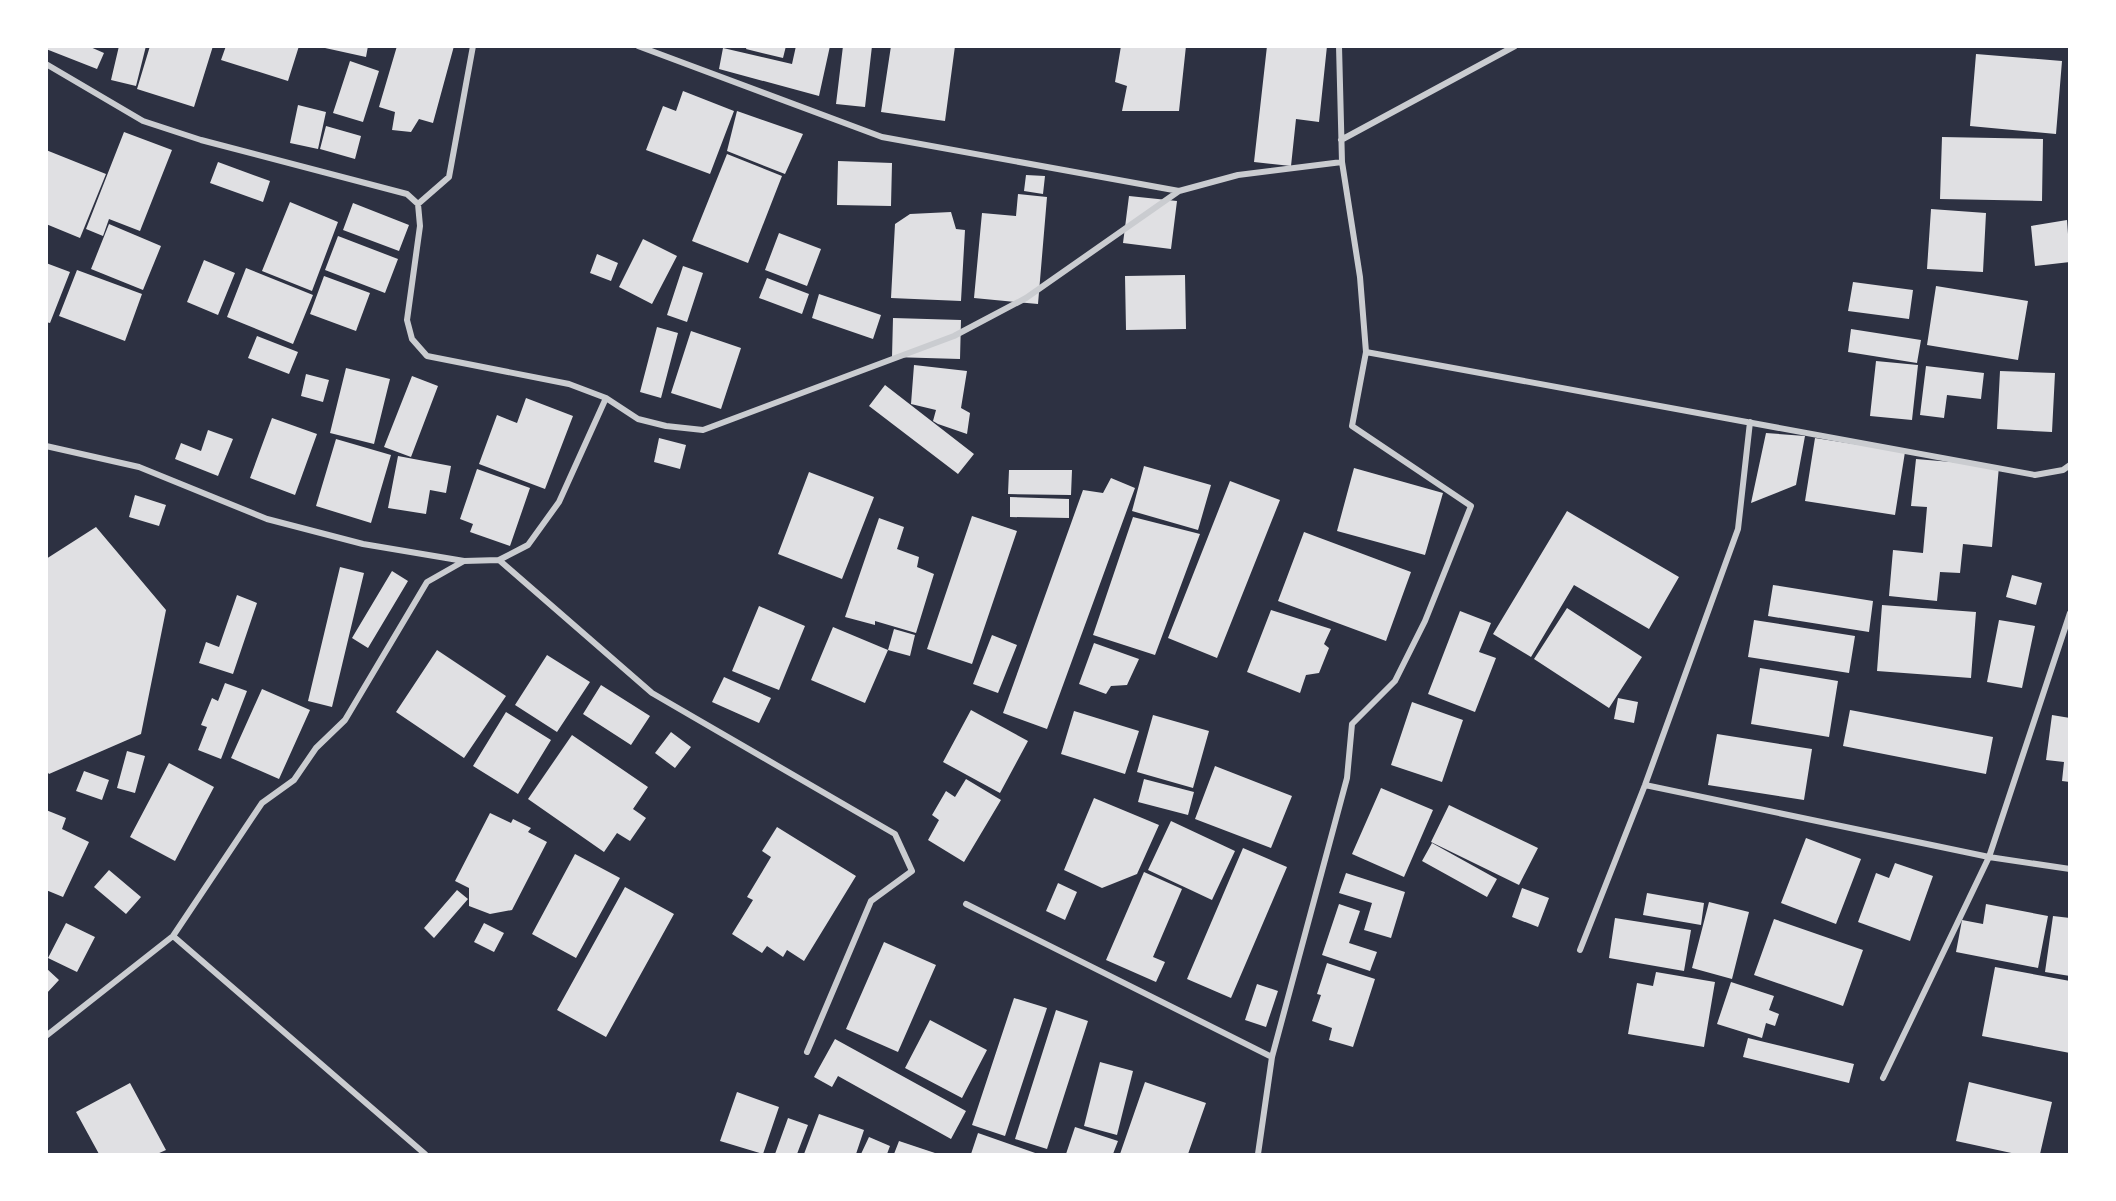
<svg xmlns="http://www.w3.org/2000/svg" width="2116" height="1201" font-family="Barlow,sans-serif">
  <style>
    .building { fill: #e0e0e3 }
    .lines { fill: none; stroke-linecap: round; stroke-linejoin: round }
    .minor { stroke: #caccd0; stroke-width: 6 }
  </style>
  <rect width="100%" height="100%" fill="#2d3142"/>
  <path class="building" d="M46,46H88L104,53L97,69L46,49Z
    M119,46H146L136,86L111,80Z
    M150,46H213L194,107L137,89Z
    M226,46H299L288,81L221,60Z
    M316,46H368L366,57Z
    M397,46H454L433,123L419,119L411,132L392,130L395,112L379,107Z
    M747,46H786L783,58L746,49Z
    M796,46H830L819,96L719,69L723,48L792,64Z
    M843,46H872L865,107L836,104Z
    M891,46H955L945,121L881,112Z
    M1121,46H1186L1179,111H1122L1127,86L1115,82Z
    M1267,46H1327L1319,122L1296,119L1291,166L1254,162Z
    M1976,54L2062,61L2056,134L1970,126Z
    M350,61L379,71L363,122L333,113Z
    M683,91L734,111L710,174L646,150L663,106L676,111Z
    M298,105L326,112L318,149L290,143Z
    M737,111L803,134L785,174L727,151Z
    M326,126L361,136L355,159L320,149Z
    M124,132L172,150L140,231L109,219L103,236L86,229Z
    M1942,137L2043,139L2042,201L1940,199Z
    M46,150L106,174L80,238L46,224Z
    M727,154L782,176L748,263L692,241Z
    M838,161L892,163L891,206L837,205Z
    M218,162L270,181L263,202L210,183Z
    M1026,175L1045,176L1043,194L1024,191Z
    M1018,194L1047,197L1038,304L974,298L982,213L1016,216Z
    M1129,196L1177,201L1171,249L1123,243Z
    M290,202L338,222L312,291L262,271Z
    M353,203L409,225L399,251L343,230Z
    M1931,209L1986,213L1983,272L1927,269Z
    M951,212L956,229L965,230L961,301L891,298L895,224L910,214Z
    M2067,220L2070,262L2035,266L2031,226Z
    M109,224L161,246L143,290L91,269Z
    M779,233L821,249L807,286L765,270Z
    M338,236L398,259L385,293L325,270Z
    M643,239L677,256L652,304L619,287Z
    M597,254L618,263L611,281L590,273Z
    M204,260L235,273L218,315L187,302Z
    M46,263L70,272L50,323L46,322Z
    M683,266L703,273L687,322L667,315Z
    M246,268L313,295L293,344L227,317Z
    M77,270L142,294L125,341L59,316Z
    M1185,275L1186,329L1126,330L1125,276Z
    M324,276L370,293L356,331L310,314Z
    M767,278L809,294L802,314L759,298Z
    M1853,282L1913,290L1909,319L1848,311Z
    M1936,286L2028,301L2018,360L1927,345Z
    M819,294L881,315L873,339L812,318Z
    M893,318L961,320L960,359L892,357Z
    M657,327L678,333L661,398L640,392Z
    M1851,329L1921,340L1917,363L1848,352Z
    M691,331L741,348L721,409L671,393Z
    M257,336L298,352L289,374L248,358Z
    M1876,361L1918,365L1912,420L1870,416Z
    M914,365L967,371L961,408L970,413L967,434L938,424L933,421L936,410L911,404Z
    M1926,366L1984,373L1981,399L1947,395L1944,418L1920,415Z
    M346,368L390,379L374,444L330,433Z
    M2000,371L2055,373L2052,432L1997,429Z
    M306,374L329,380L323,402L301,396Z
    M412,376L438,386L411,457L384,447Z
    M885,385L974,454L958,474L869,406Z
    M526,398L573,416L545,489L479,464L497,415L517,423Z
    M272,418L317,434L295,495L250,478Z
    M208,430L233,439L218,476L175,459L181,443L201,451Z
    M1766,433L1805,436L1796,485L1751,503Z
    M659,438L686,445L680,469L654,462Z
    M1815,438L1905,452L1895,515L1805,501Z
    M336,439L391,455L371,523L316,506Z
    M398,456L451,466L446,493L430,490L426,514L388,508Z
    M1916,459L1999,466L1992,547L1963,544L1960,573L1940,572L1937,601L1889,596L1893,550L1923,553L1927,507L1911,506Z
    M1144,466L1211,485L1198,530L1132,511Z
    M1354,468L1443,493L1425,555L1337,531Z
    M477,469L530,488L510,546L470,532L473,524L460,519Z
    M1009,470H1072L1071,495L1008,494Z
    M809,472L874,497L842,579L778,554Z
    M1111,478L1135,488L1047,729L1003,713L1083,490L1103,493Z
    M1230,481L1280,500L1217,658L1168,638Z
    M135,495L166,505L159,526L129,517Z
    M1010,497L1069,499V518L1010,517Z
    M1567,511L1679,577L1649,629L1574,585L1531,657L1493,634Z
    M972,516L1017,531L972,664L927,649Z
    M1133,517L1200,534L1155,655L1093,635Z
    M879,518L904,527L897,549L919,557L917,567L934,574L916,633L875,621V625L845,617Z
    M96,527L166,610L141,734L49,774L46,770V559Z
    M1304,532L1411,572L1386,641L1278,601Z
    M340,567L364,573L332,707L308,701Z
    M392,571L408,581L368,648L352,638Z
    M2012,575L2042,583L2036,605L2006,597Z
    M1773,585L1873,601L1869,632L1768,616Z
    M237,595L257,603L233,674L199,663L206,642L219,647Z
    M1882,605L1976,612L1971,678L1877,671Z
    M759,606L805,626L779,690L732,671Z
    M1567,608L1642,657L1609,708L1534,659Z
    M1271,610L1331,629L1324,644L1329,648L1319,673L1306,675L1300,693L1247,672Z
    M1460,611L1491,623L1479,652L1496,658L1475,712L1428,694Z
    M1754,620L1855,636L1849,673L1748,657Z
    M1999,620L2035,626L2022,688L1987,682Z
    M833,627L888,650L865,703L811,680Z
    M894,629L915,635L910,656L888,650Z
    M992,635L1017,645L998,693L973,684Z
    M1094,643L1139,659L1127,685L1111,686L1106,694L1079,684Z
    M437,650L506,696L464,758L396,712Z
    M547,655L590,682L557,732L515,705Z
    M1760,668L1838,681L1829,737L1751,724Z
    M724,677L771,698L759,723L712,702Z
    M225,683L247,691L221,759L198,750L207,727L201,725L212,698L218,701Z
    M601,685L650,716L631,745L583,714Z
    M262,689L310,710L279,779L231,758Z
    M1618,698L1638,702L1634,723L1614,719Z
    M1412,702L1463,720L1442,782L1391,765Z
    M971,710L1028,741L1000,793L943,762Z
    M1850,710L1993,737L1986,774L1843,746Z
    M1074,711L1139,731L1125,774L1061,754Z
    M506,712L551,740L518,794L473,766Z
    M1153,715L1209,731L1193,788L1137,772Z
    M2052,715L2070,718V782L2062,781L2064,762L2046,760Z
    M671,732L691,747L675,768L655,753Z
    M1717,734L1812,749L1804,800L1708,785Z
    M572,735L648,787L633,809L646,818L630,841L617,833L604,852L528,799Z
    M127,751L145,756L135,793L117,788Z
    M169,763L214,787L175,861L130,837Z
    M1215,766L1292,796L1271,848L1195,819Z
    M84,771L109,780L102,800L76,791Z
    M966,779L1001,800L964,862L928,840L939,820L932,815L946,791L955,797Z
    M1144,779L1194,792L1188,815L1138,802Z
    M1381,788L1433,810L1404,877L1352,854Z
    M1094,798L1159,825L1137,874L1102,888L1064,870Z
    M1449,805L1538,848L1519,885L1431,842Z
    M46,810L66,818L62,829L89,842L63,897L46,890Z
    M490,813L511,823L513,819L531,828L528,832L547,842L512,910L490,914L469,906V888L455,881Z
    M1171,821L1235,851L1212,900L1148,870Z
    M777,827L856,876L804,961L787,950L783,957L767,946L762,953L732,934L753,900L747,897L771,857L762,851Z
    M1806,838L1861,859L1836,924L1781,903Z
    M1432,843L1497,879L1487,897L1422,861Z
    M1243,848L1287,867L1231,998L1187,979Z
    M575,854L620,878L576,958L532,934Z
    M1895,863L1933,876L1910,941L1858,922L1876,873L1889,878Z
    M109,870L141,897L126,914L94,887Z
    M1144,872L1182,889L1153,957L1165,962L1156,982L1106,960Z
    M1346,873L1405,892L1391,938L1364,930L1372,903L1339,893Z
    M1058,883L1077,892L1065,920L1046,911Z
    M625,887L674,914L606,1037L557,1010Z
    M1522,888L1549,898L1538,927L1512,917Z
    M457,890L468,899L434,938L424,928Z
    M1647,893L1704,903L1701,925L1643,915Z
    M1709,902L1749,912L1732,979L1692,968Z
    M1339,904L1360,911L1349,943L1377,952L1370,971L1322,955Z
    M1986,904L2048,916L2038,968L1956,952L1962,920L1983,924Z
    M2053,916L2070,918V976L2045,972Z
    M1615,918L1691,930L1684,971L1609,958Z
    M1774,919L1863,950L1843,1006L1754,975Z
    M66,923L95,937L77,972L48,958Z
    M484,923L504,933L494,952L474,942Z
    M884,942L936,965L898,1052L846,1029Z
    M1327,963L1375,979L1353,1047L1329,1040L1332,1028L1312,1021L1321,995L1317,994Z
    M1995,967L2070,981V1053L1982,1036Z
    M46,968L59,980L46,994Z
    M1656,972L1715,982L1704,1047L1628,1034L1637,983L1653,986Z
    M1731,982L1774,996L1769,1010L1779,1014L1775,1026L1766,1023L1762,1038L1717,1024Z
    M1257,984L1278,991L1266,1027L1245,1020Z
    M1014,998L1047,1008L1005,1136L972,1125Z
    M1056,1010L1088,1021L1047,1149L1015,1139Z
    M930,1020L987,1050L962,1098L905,1068Z
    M1748,1038L1854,1064L1849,1083L1743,1057Z
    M835,1039L966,1111L951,1139L838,1076L832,1087L814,1077Z
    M1100,1062L1133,1071L1117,1135L1084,1126Z
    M1145,1082L1206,1103L1188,1154H1120Z
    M1969,1082L2052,1102L2040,1154H2016L1956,1141Z
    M130,1083L166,1150L157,1154H99L76,1112Z
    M737,1092L779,1107L763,1154L720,1141Z
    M819,1114L864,1130L856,1154H804Z
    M788,1118L808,1125L797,1154H775Z
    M1075,1127L1118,1141L1113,1154H1066Z
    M978,1133L1038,1154H971Z
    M869,1137L890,1146L887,1154H861Z
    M899,1141L938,1154H894Z"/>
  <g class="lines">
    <path class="minor" d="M638,46L882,137L1179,191
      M46,64L143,121L201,140L407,194L418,204L420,226L407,320L412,339L427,356L569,384L606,398L638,419L666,426L703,430L954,336L1026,298L1179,191L1238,175L1342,162
      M1341,140L1515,46
      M418,204L449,177L473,46
      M1366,352L2035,475L2063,470L2070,465
      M46,446L139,467L267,519L363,544L464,561
      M499,560L652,693L895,834L912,871L871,901L807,1052
      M1645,785L1989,857L2070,869
      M966,904L1272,1057
      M173,936L425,1154
      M1580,950L1645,785L1738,529L1750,422
      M46,1036L173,936L262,803L294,780L316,748L345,720L427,582L464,561L499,560L528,545L559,502L606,398
      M1883,1078L1989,857L2070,613
      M1258,1154L1272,1057L1347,778L1352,724L1395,681L1425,621L1471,506L1352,426L1366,352L1360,277L1342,162L1339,46"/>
  </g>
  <rect width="2116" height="1201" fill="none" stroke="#ffffff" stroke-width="96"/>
</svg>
